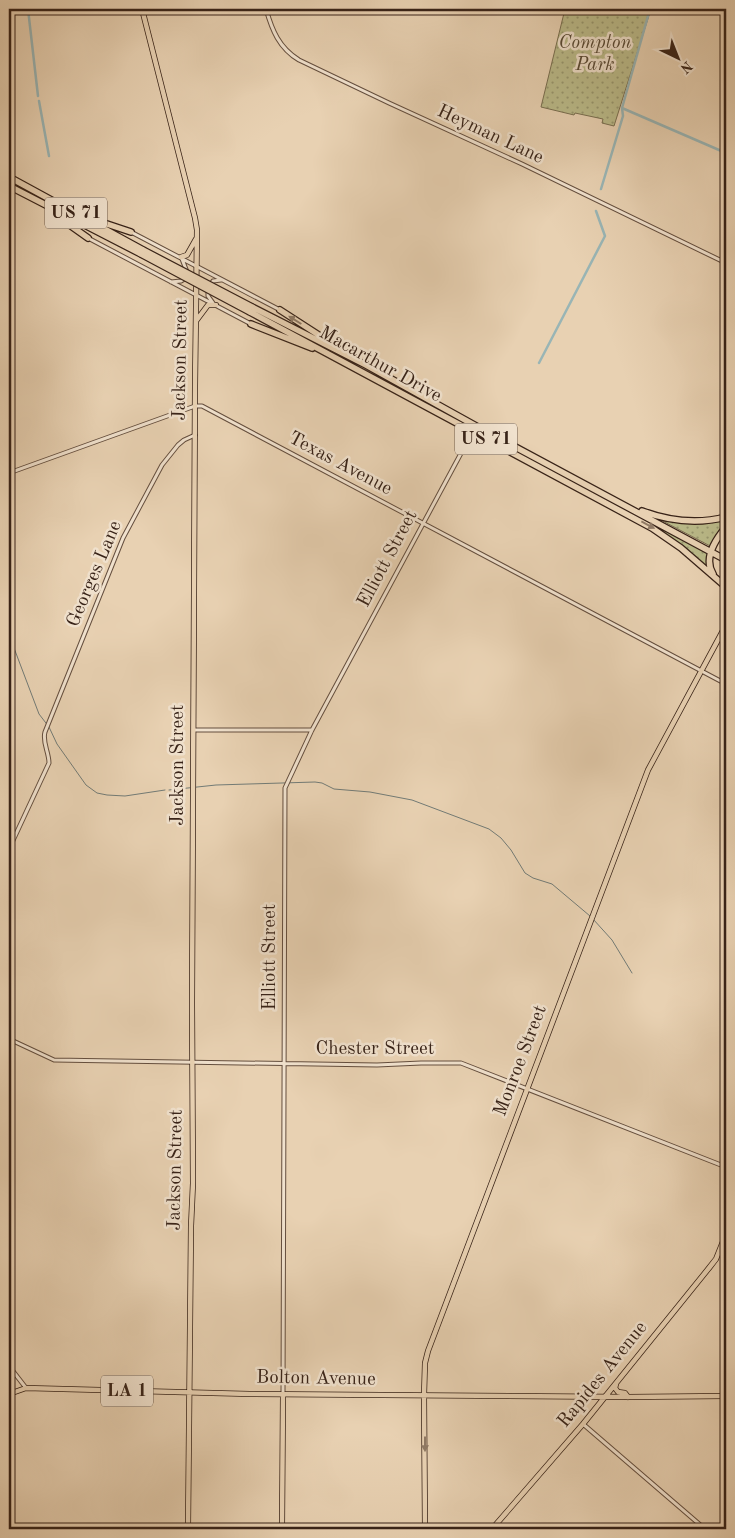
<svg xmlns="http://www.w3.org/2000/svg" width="735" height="1538" font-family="'Old Standard TT',serif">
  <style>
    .grass { fill: url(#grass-dots); stroke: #796e50 }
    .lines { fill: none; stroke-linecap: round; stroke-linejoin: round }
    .stream { stroke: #727b76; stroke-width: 1 }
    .canal { stroke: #99b5b5; stroke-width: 2.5 }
    .minor-casing { stroke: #644e3e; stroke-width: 5 }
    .major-casing { stroke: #382318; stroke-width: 6 }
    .highway-casing { stroke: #382318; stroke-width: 8 }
    .minor { stroke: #f0e1cd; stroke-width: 3 }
    .major { stroke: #e8d1b2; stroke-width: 4.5 }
    .highway { stroke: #e8d1b2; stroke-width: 5.5 }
    .rail { stroke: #382318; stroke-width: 1; stroke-dasharray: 9 9; stroke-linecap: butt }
    .highway-bridge-casing { stroke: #382318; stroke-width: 8; stroke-linecap: butt }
    .highway-bridge { stroke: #e8d1b2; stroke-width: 5.5 }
    .oneway { fill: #907a65 }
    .labels { text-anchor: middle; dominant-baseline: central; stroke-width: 5; stroke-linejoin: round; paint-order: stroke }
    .shield { fill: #f0e1cd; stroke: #6f5c4e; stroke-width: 1 }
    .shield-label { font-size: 18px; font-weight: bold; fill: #382318 }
    .park-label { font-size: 19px; font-style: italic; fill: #584934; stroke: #f0e1cd }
    .street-label { font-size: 19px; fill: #382318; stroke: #f0e1cd }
  </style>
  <defs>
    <pattern id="grass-dots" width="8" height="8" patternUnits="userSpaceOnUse" patternTransform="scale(1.25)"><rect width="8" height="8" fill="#baba89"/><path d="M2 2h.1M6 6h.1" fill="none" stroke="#98976f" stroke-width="1.8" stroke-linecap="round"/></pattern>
  </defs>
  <rect width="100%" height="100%" fill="#e8d1b2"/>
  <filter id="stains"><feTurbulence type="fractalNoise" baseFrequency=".004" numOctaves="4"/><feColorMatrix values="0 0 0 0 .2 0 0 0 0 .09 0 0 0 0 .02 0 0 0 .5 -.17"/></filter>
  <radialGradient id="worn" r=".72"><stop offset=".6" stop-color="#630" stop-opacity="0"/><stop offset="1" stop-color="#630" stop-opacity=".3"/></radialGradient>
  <path class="grass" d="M565,9H651L614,126L602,123L603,119L575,113L574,115L541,107Z
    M584,487L710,552L708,568L671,538Z
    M659,519L667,521L726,519V524L712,547Z"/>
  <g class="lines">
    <path class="stream" d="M9,598L11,601L9,611
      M9,625L14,648L39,714L49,727L57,744L86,785L97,793L107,795L125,796L165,790
      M169,790L216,785L315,782L322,783L334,789L370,792L412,800L489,829L501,838L511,850L525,873L533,878L552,884L590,916
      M593,919L612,940L632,973"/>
    <path class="canal" d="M28,9L38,96
      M39,101L49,156
      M622,108L726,153
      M601,189L623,116L622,108L650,9
      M539,363L605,236L596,211"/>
    <g class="minor-casing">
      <path id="minor" d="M266,9C272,30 279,48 299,60L389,103L522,164L726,263
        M131,232L280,310
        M88,238L251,324
        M182,259L187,272
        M171,282L181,281L186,278
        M213,303L208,296V288L213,281L221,280
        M9,473L195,406H202L726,684
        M194,730H312
        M9,849L49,763C49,752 42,742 45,732L123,538L162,465L178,445L184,440L195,435
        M9,1039L54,1060L377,1065L421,1063H461L726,1167
        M9,1366L26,1388
        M283,1394L285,788L312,730L473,431
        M583,1424L705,1529"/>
    </g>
    <g class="major-casing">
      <path id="major" d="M142,9L195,218L197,230L195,386L192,1004L193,1183L191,1226L188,1529
        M181,257L187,255L196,239
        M196,321L208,305H216
        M616,1384L615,1388L618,1392L625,1393L628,1397
        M9,1394L26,1388L250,1394L628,1397L726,1396
        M282,1529L283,1394
        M425,1529L424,1395L425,1363L428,1351L648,770L726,625
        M492,1529L583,1424L709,1268L716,1259L726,1234"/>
    </g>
    <g class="highway-casing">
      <path id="highway" d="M9,177L143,250
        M9,186L141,254
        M50,211L88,238
        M95,220L131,232
        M252,307L366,365L476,426L726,560
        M280,310L345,352
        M250,312L652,528L681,548L726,587
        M251,324L312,348
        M642,511C669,521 699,524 726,517
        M713,574C703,558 715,540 726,527"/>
    </g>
    <use href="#minor" class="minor"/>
    <use href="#major" class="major"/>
    <use href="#highway" class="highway"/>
    <path class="rail" d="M9,1528L13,1529"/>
    <g class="highway-bridge-casing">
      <path id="highway-bridge" d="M143,250L252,307
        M141,254L250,312"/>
    </g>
    <use href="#highway-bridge" class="highway-bridge"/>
  </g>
  <defs><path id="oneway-solid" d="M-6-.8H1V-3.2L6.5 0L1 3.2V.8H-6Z" transform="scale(1.25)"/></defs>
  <g class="oneway">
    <use href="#oneway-solid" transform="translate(295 320) rotate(-148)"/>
    <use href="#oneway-solid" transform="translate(648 525) rotate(28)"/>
    <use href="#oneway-solid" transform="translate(425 1444) rotate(90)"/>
  </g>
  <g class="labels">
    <g class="shield">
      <rect x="45" y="197.5" width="62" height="31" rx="4"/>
      <rect x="455" y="423.5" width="62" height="31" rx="4"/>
      <rect x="101" y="1375.5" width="52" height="31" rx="4"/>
    </g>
    <g class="shield-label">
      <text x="76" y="213">US 71</text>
      <text x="486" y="439">US 71</text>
      <text x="127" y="1391">LA 1</text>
    </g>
    <g class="park-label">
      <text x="595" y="43">Compton<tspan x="595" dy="22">Park</tspan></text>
    </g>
    <g class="street-label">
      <text transform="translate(490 135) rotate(25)">Heyman Lane</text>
      <text transform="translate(181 360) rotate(-89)">Jackson Street</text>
      <text transform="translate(380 365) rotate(29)">Macarthur Drive</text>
      <text transform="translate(340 464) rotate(28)">Texas Avenue</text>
      <text transform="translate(388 559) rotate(-62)">Elliott Street</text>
      <text transform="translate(95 574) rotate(-67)">Georges Lane</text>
      <text transform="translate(178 765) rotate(-90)">Jackson Street</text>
      <text transform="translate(270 957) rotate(-90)">Elliott Street</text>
      <text x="375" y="1049">Chester Street</text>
      <text transform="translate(521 1061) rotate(-69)">Monroe Street</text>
      <text transform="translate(176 1170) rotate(-89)">Jackson Street</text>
      <text transform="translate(603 1375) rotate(-51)">Rapides Avenue</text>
      <text transform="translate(316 1379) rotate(1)">Bolton Avenue</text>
    </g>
  </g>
  <rect width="735" height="1538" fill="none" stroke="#e8d1b2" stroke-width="30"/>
  <rect x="10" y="10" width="715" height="1518" fill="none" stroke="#382318" stroke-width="2.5"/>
  <rect x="15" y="15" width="705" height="1508" fill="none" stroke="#382318"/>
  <g transform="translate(678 58) rotate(137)" stroke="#f0e1cd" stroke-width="4" paint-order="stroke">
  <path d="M0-4L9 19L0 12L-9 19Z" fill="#382318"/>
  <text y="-8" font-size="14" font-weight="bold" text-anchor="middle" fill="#382318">N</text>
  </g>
  <rect width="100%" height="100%" filter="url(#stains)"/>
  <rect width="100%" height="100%" fill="url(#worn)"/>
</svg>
